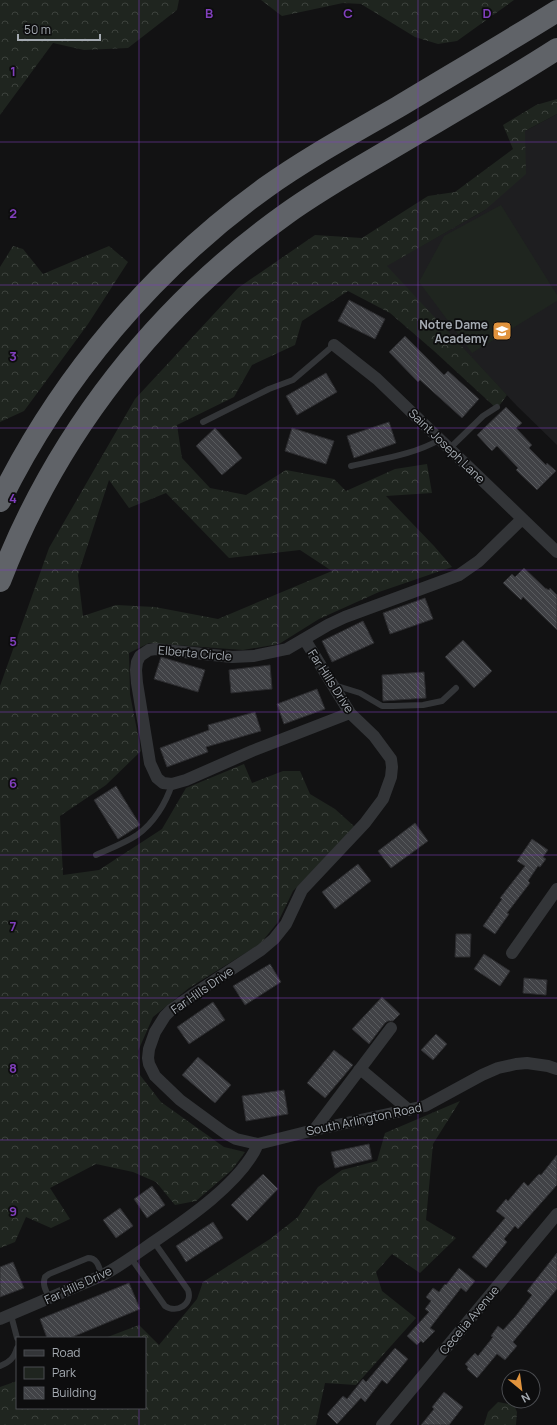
<svg xmlns="http://www.w3.org/2000/svg" width="557" height="1425" font-family="Manrope,sans-serif">
  <style>
    .built { fill: #1e1e20 }
    .green { fill: #1f251f }
    .forest { fill: url(#forest-crowns); fill-rule: evenodd }
    .building { fill: url(#building-back-hatch); stroke: #2c2c2f }
    .lines { fill: none; stroke-linecap: round; stroke-linejoin: round }
    .lane { stroke: #333538; stroke-width: 6 }
    .street { stroke: #333538; stroke-width: 12 }
    .highway { stroke: #606368; stroke-width: 22 }
    .grid { fill: none; stroke: #813fbd; stroke-width: 1; stroke-opacity: 0.55 }
    .labels { text-anchor: middle; dominant-baseline: central; stroke-width: 3.5; stroke-linejoin: round; paint-order: stroke }
    .poi-label { font-size: 12px; font-weight: bold; fill: #a5abb2; stroke: #0d0d0e; text-anchor: end }
    .street-label { font-size: 12px; fill: #a5abb2; stroke: #0d0d0e }
    .grid-label { font-size: 13px; text-anchor: middle; font-weight: bold; fill: #813fbd; stroke: #0d0d0e; stroke-width: 3.5; stroke-linejoin: round; paint-order: stroke }
  </style>
  <defs>
    <pattern id="forest-crowns" width="20" height="18" patternUnits="userSpaceOnUse"><rect width="20" height="18" fill="#1f251f"/><path d="M2 6a3 3 0 1 1 6 0M12 15a3 3 0 1 1 6 0" fill="none" stroke="#3d423d"/></pattern>
    <pattern id="building-back-hatch" width="6" height="6" patternUnits="userSpaceOnUse"><rect width="6" height="6" fill="#414246"/><path d="M-1 5l2 2M0 0l6 6M5-1l2 2" fill="none" stroke="#595b5e"/></pattern>
  </defs>
  <rect width="100%" height="100%" fill="#121213"/>
  <path class="built" d="M557,114V445L517,406L386,266L485,210L525,131Z"/>
  <path class="green" d="M501,205L557,295V301L472,353L419,282L444,236Z"/>
  <path class="forest" d="M0,0H179L177,10L128,48L84,50L53,43L0,115Z
    M261,0H514L457,41L438,44L415,37L361,4L343,3L282,16Z
    M557,99V114L525,131L526,174L485,210L387,266L507,395L497,409L434,351L390,313L348,291L302,321L295,345L252,365L234,397L177,425L182,458L210,488L246,495L286,470L334,479L346,491L395,469L427,464L432,493L386,496L434,546L452,567L379,592L319,619L279,644L243,650L149,643L129,653L130,694L141,751L106,785L60,816L63,875L99,870L162,829L186,788L244,764L252,783L283,771H300L310,794L335,809L355,827L293,891L278,922L260,944L189,988L153,1017L138,1051L140,1075L161,1102L224,1147L245,1152L232,1170L196,1201L175,1205L156,1182L133,1172L96,1164L50,1188L70,1219L51,1228L26,1217L15,1242L0,1248V686L49,548L135,399L238,288L315,235L362,238L428,196L455,192L513,149L503,125L536,105ZM109,480L129,508L166,493L229,558L300,550L332,571L218,619L155,607L116,605L83,616L78,575Z
    M13,246L23,249L43,274L109,246L128,262L88,324L24,411L0,422V267Z
    M460,1101L433,1144L426,1220L456,1238L420,1273L392,1254L376,1272L382,1291L416,1318L356,1385L325,1383L316,1425H0V1387L17,1381V1408H145V1338H105L139,1325L159,1345L197,1299L203,1282L270,1239L298,1217L318,1187L342,1170L377,1161L385,1133Z
    M498,1402L514,1405L517,1412L516,1425H484L488,1412Z"/>
  <path class="building" d="M349,300L385,319L375,339L338,321Z
    M405,336L444,375L448,371L479,399L462,418L420,380L418,382L389,352Z
    M326,373L337,392L297,415L286,396Z
    M506,407L522,423L516,428L532,445L529,448L546,465L547,463L556,471L537,490L516,470L518,468L497,446L492,451L477,435Z
    M389,422L396,443L354,458L347,436Z
    M215,428L242,458L222,475L196,446Z
    M292,428L334,441L326,464L285,451Z
    M524,568L545,588L549,590L550,588L557,595V630L523,597L521,600L503,583L512,574L515,577Z
    M425,598L433,619L390,634L383,613Z
    M363,621L374,643L332,662L322,641Z
    M463,640L492,671L474,688L445,657Z
    M161,657L205,670L198,692L154,679Z
    M270,665L272,689L231,693L229,670Z
    M424,672L426,698L383,701L382,675Z
    M317,689L325,709L284,724L277,704Z
    M255,712L261,731L206,747L208,752L167,767L160,748L209,730L208,725Z
    M116,786L140,825L118,839L94,800Z
    M415,823L428,841L391,868L378,851Z
    M532,839L548,850L543,857L546,859L540,867L538,866L528,881L530,883L507,913L509,914L495,934L483,926L502,899L500,898L525,866L517,861Z
    M358,864L371,881L335,909L322,892Z
    M456,934H471L470,957H455Z
    M484,954L510,971L500,986L474,969Z
    M270,964L281,982L245,1005L233,986Z
    M524,978L547,980L546,995L523,993Z
    M382,997L400,1014L393,1021H388L385,1023L369,1044L352,1029Z
    M213,1002L225,1020L189,1044L177,1027Z
    M436,1034L447,1044L433,1060L421,1050Z
    M334,1050L353,1065L325,1098L307,1083Z
    M198,1057L231,1085L215,1103L182,1075Z
    M284,1090L288,1114L246,1121L242,1096Z
    M369,1144L372,1159L335,1168L331,1152Z
    M557,1155V1185L518,1229L515,1226L504,1239L507,1242L486,1268L472,1257L505,1218L496,1211L506,1199L508,1201L524,1182L528,1186L539,1174L541,1175Z
    M263,1174L278,1189L247,1221L231,1205Z
    M152,1186L165,1205L147,1218L134,1199Z
    M120,1208L133,1226L116,1238L103,1220Z
    M213,1222L223,1238L186,1262L176,1246Z
    M557,1253V1289L513,1342L517,1346L505,1360L497,1354L477,1378L467,1369L468,1367L465,1364L475,1353L478,1356L493,1337L491,1336L498,1326L503,1330L515,1317L532,1295L527,1291Z
    M13,1262L24,1288L0,1297V1267Z
    M459,1268L475,1281L466,1292L461,1288L430,1328L435,1331L423,1343L421,1341L417,1345L407,1336L429,1312L425,1309L431,1301L426,1297L433,1288L439,1292L445,1284L446,1285Z
    M129,1283L140,1309L70,1338H47L40,1319Z
    M395,1348L408,1359L387,1384L382,1380L365,1402L361,1398L337,1424L327,1414L343,1396L347,1399L363,1379L366,1382Z
    M444,1392L463,1407L449,1425H421L434,1409L432,1407Z"/>
  <g class="lines">
    <path class="lane" d="M203,422L269,389L293,380L334,345
      M449,449L483,416L497,407
      M351,466C380,459 413,455 439,440
      M334,685L360,693L382,706H393L423,705L442,701L456,688
      M96,855C109,849 125,843 137,835C154,823 166,803 172,784
      M131,1258L165,1306C177,1314 193,1304 188,1290L154,1242
      M50,1299C46,1291 42,1285 45,1277L49,1274L88,1258C98,1258 99,1268 102,1276
      M11,1315L17,1338
      M0,1366C10,1362 14,1358 17,1348"/>
    <path class="street" d="M334,345L377,379L557,552
      M350,713L252,751L186,780L172,784L163,783L157,778L150,763L137,683L136,670L137,662L140,656L149,650L155,649L232,657L254,656L287,649L328,625L345,617L459,575L479,561L522,519
      M512,953L557,889
      M359,1070L365,1073L409,1110
      M314,1130L391,1028
      M258,1144L236,1139L225,1133L180,1100L155,1076L149,1064L148,1058L149,1049L155,1032L165,1016L171,1010L197,992L261,950L274,939L286,924L302,890L365,823L383,799L391,777L392,767L391,759L374,736L350,713L305,640
      M258,1144L314,1130L425,1106L482,1075L498,1068L516,1064L527,1063L548,1066L557,1069
      M0,1319L101,1276C119,1267 135,1255 152,1243C186,1220 242,1182 258,1144
      M382,1425L557,1214"/>
    <path class="highway" d="M0,501C61,377 153,269 265,188C307,158 353,133 398,107C451,75 504,44 557,11
      M0,581C57,433 157,306 286,214C315,193 346,175 377,157C437,121 498,87 557,49"/>
  </g>
  <path class="grid" d="M139,0V1338M278,0V1425M418,0V1425M0,142H557M0,285H557M0,428H557M0,570H557M0,712H557M0,855H557M0,998H557M0,1140H557M0,1282H557M139,1408V1425"/>
  <defs>
    <g id="school-square" transform="scale(1)"><rect x="-9" y="-9" width="18" height="18" rx="4" fill="#e0933d" stroke="#0d0d0e"/><path d="M0-5L7-2L0 1L-7-2ZM-4 1L0 2.5L4 1V4Q0 6-4 4Z" fill="#fff"/></g>
  </defs>
  <g fill-rule="evenodd">
    <use href="#school-square" x="502" y="331"/>
  </g>
  <g class="labels">
    <g class="poi-label">
      <text x="488" y="324">Notre Dame<tspan x="488" dy="14">Academy</tspan></text>
    </g>
    <g class="street-label">
      <text transform="translate(447 446) rotate(44)">Saint Joseph Lane</text>
      <text transform="translate(195 653) rotate(5)">Elberta Circle</text>
      <text transform="translate(331 681) rotate(57)">Far Hills Drive</text>
      <text transform="translate(202 990) rotate(-35)">Far Hills Drive</text>
      <text transform="translate(364 1119) rotate(-12)">South Arlington Road</text>
      <text transform="translate(78 1285) rotate(-25)">Far Hills Drive</text>
      <text transform="translate(469 1320) rotate(-50)">Cecelia Avenue</text>
    </g>
  </g>
  <g class="grid-label">
    <text x="209" y="18">B</text>
    <text x="348" y="18">C</text>
    <text x="487" y="18">D</text>
    <text x="13" y="76">1</text>
    <text x="13" y="218">2</text>
    <text x="13" y="361">3</text>
    <text x="13" y="503">4</text>
    <text x="13" y="646">5</text>
    <text x="13" y="788">6</text>
    <text x="13" y="931">7</text>
    <text x="13" y="1073">8</text>
    <text x="13" y="1216">9</text>
  </g>
  <rect x="16" y="1337" width="130" height="72" fill="#0d0d0e" stroke="#4a4c50"/>
  <rect x="24" y="1350" width="20" height="6" fill="#333538" stroke="#4a4c50"/>
  <text x="52" y="1357" font-size="12" fill="#a5abb2">Road</text>
  <rect x="24" y="1367" width="20" height="12" fill="#1f251f" stroke="#4a4c50"/>
  <text x="52" y="1377" font-size="12" fill="#a5abb2">Park</text>
  <rect x="24" y="1387" width="20" height="12" fill="url(#building-back-hatch)" stroke="#4a4c50"/>
  <text x="52" y="1397" font-size="12" fill="#a5abb2">Building</text>
  <g transform="translate(521 1389) rotate(151)"><circle r="19" fill="#0d0d0e" stroke="#4a4c50"/>
  <path d="M0-3L7 15L0 10L-7 15Z" fill="#e0933d"/>
  <text y="-6" font-size="11" font-weight="bold" text-anchor="middle" fill="#a5abb2">N</text>
  </g>
  <path d="M18 34v6h82v-6" fill="none" stroke="#a5abb2" stroke-width="2"/>
  <text x="24" y="34" font-size="12" fill="#a5abb2" stroke="#0d0d0e" stroke-width="3" paint-order="stroke">50 m</text>
</svg>
